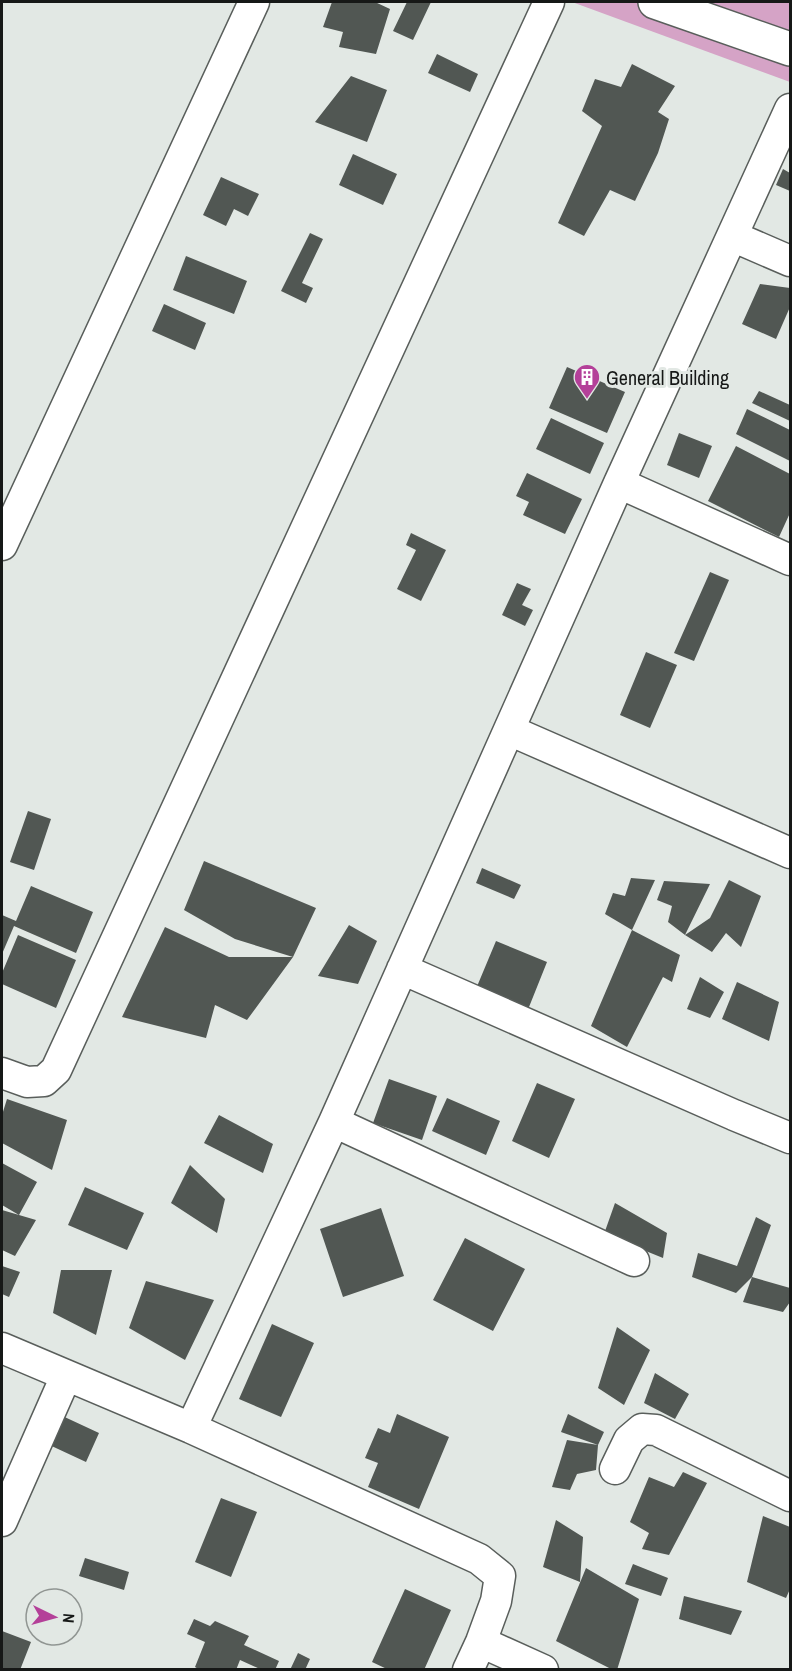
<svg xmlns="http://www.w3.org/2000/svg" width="792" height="1671" font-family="'Archivo Narrow',sans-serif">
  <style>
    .green { fill: #d5a3c6 }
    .building { fill: #515753 }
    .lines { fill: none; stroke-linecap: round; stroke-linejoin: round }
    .minor-casing { stroke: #595e5b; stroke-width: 33 }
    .tertiary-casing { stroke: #595e5b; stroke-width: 36 }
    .minor { stroke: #fff; stroke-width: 30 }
    .tertiary { stroke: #fff; stroke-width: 33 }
    .labels { text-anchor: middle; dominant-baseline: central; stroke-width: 6; stroke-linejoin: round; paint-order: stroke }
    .poi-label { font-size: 20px; fill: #161817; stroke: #e2e8e4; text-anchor: start }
  </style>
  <rect width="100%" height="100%" fill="#e2e8e4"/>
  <path class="green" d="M572,2H790V82Z"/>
  <path class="building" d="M332,2H375L390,9L376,54L339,47L343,32L323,27Z
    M407,2H431L413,40L393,31Z
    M437,54L478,74L470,92L428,73Z
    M632,64L675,86L658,112L669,119L658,153L635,201L610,190L584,236L558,223L602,126L582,111L595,79L621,87Z
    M351,76L387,90L367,142L315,122Z
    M353,154L397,174L383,205L339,185Z
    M783,169L790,173V191L776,185Z
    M221,177L259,194L248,216L234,209L226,226L203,215Z
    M310,233L323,239L302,283L313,288L306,303L281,291Z
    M186,256L247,281L234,314L173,290Z
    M760,284L790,288V307L776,339L742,324Z
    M164,304L206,323L195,350L152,331Z
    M567,367L625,392L607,433L549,408Z
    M759,391L790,405V421L752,403Z
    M747,409L790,430V461L736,434Z
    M551,418L604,443L590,474L536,449Z
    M679,433L712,446L699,478L667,465Z
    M736,446L790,474V513L779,537L708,501Z
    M527,473L582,499L565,534L523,515L529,502L516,496Z
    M411,533L446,550L421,601L397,589L416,550L406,545Z
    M710,572L729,580L694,661L674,653Z
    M517,583L531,589L522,605L533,610L525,626L502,615Z
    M646,652L677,665L650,728L620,715Z
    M28,811L51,819L34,870L10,862Z
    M204,861L316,908L293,957L235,939L184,910Z
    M482,868L521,885L514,899L476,883Z
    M631,878L655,880L632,930L680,955L672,982L663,977L627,1047L591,1026L632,930L605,914L613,893L625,896Z
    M729,880L761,896L741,947L726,933L712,952L685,935L710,918Z
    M664,881L710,884L685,935L668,922L672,906L657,900Z
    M31,886L93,912L76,953L14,926L2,954V915L16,921Z
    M349,925L377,941L358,984L318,976Z
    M165,927L229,957H293L247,1020L215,1005L206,1038L122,1017Z
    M18,935L76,960L56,1008L2,984V973Z
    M496,941L547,962L525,1017L473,996Z
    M700,977L724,992L710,1018L687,1009Z
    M737,982L779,1002L769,1041L722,1019Z
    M389,1079L437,1096L422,1140L373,1123Z
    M537,1083L575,1099L549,1158L512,1141Z
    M447,1098L500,1121L486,1155L432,1131Z
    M7,1099L67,1120L52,1170L2,1143V1115Z
    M219,1115L273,1144L263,1173L204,1143Z
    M2,1163L37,1182L19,1215L2,1205Z
    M190,1165L225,1199L217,1233L171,1203Z
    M85,1187L144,1213L127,1250L68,1225Z
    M615,1203L667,1233L663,1258L604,1234Z
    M381,1208L404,1276L343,1297L320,1229Z
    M2,1210L36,1220L15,1256L2,1250Z
    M756,1217L771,1225L752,1277L736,1293L692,1277L698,1253L737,1266Z
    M465,1238L525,1269L493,1331L433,1300Z
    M2,1266L20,1272L9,1297L2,1294Z
    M61,1270H112L96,1335L53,1313Z
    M752,1277L790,1288V1302L783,1312L743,1302Z
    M146,1281L214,1300L185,1360L129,1328Z
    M272,1324L314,1343L281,1417L239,1399Z
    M617,1327L650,1350L624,1405L598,1388Z
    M655,1373L689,1394L675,1419L644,1403Z
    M56,1413L99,1433L86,1462L43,1442Z
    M397,1414L449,1437L419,1509L368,1487L378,1463L365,1458L378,1428L390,1433Z
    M568,1414L604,1432L598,1445L596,1470L577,1474L570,1490L552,1487L567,1440L598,1445L561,1432Z
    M683,1472L707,1483L669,1555L642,1549L649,1533L630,1522L649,1477L674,1487Z
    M221,1498L257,1512L231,1577L195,1562Z
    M763,1516L790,1527V1589L786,1598L747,1582Z
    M556,1520L583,1537L580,1582L543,1567Z
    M85,1558L129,1572L124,1590L79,1576Z
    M633,1564L668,1578L661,1596L625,1584Z
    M586,1568L639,1599L617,1670H613L556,1641Z
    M405,1589L451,1610L424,1670H389L372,1662Z
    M684,1596L742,1611L731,1635L679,1619Z
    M194,1619L210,1626L215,1621L249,1636L244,1645L279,1661L275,1670H262L240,1660L236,1670H200L195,1667L205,1642L187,1634Z
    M2,1631L31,1642L20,1670H2Z
    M298,1653L310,1659L305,1670H290Z"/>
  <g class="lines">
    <g class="minor-casing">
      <path id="minor" d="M732,236L790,261
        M619,483L790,560
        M2,545L254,2
        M509,730L790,853
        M402,969L734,1115L790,1138
        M2,1073L27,1082L44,1081L56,1070L549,2
        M334,1122L634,1261
        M2,1348L191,1428L479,1559L500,1576L496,1601L481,1642L468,1670
        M191,1428L334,1122L619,483L790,109
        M615,1469L629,1440L642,1429L656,1430L790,1496
        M2,1521L66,1376
        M481,1642L543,1670"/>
    </g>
    <g class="tertiary-casing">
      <path id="tertiary" d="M655,2L790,49"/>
    </g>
    <use href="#minor" class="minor"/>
    <use href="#tertiary" class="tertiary"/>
  </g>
  <defs>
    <g id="building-pin" transform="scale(1.35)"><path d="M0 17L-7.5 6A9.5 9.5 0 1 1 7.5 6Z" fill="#b44099" stroke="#e2e8e4"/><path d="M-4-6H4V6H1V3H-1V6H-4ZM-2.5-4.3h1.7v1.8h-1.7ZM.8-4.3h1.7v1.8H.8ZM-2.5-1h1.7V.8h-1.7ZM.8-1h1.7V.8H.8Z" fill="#fff"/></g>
  </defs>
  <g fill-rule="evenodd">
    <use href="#building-pin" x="587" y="377"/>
  </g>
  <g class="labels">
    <g class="poi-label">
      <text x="606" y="377">General Building</text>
    </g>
  </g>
  <rect width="792" height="1671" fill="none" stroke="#161817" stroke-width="6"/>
  <g transform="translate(54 1617) rotate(95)"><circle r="28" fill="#e2e8e4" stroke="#909592" stroke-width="1.5"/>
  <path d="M0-4.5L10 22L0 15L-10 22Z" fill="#b44099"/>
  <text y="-9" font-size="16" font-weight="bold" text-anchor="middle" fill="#161817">N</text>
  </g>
</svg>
